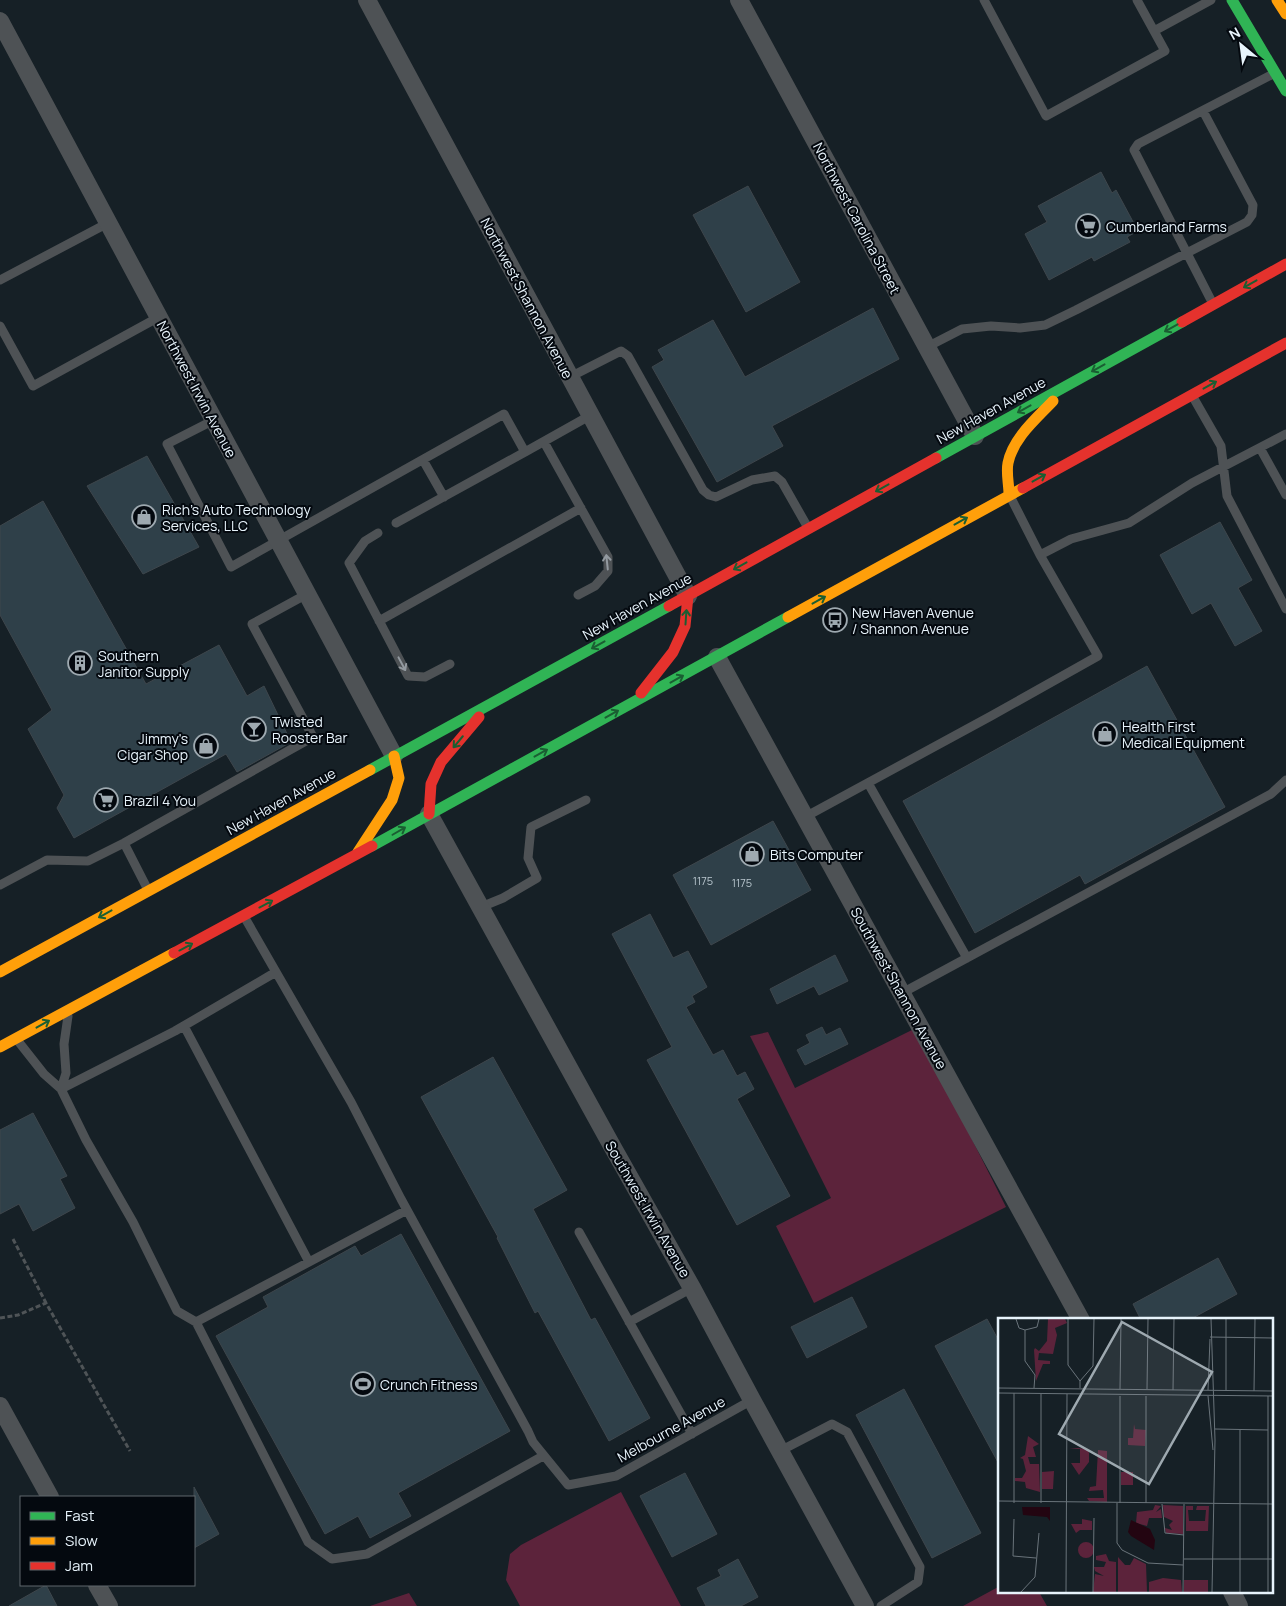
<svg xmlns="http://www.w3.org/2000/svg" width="1286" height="1606" font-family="Manrope,sans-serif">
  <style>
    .green { fill: #5c233b }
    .building { fill: #2f4049; stroke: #3e464c }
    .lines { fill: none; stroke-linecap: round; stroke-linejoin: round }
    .path { stroke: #4f5457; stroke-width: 3; stroke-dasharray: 5 2.5; stroke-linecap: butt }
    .lane { stroke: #4e5255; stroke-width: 9 }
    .street { stroke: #4e5255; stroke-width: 18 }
    .fast { stroke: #30b455; stroke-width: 11 }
    .slow { stroke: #ff9f0a; stroke-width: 11 }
    .jam { stroke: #e5322d; stroke-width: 11 }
    .oneway { stroke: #1a5e32 }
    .oneway2 { stroke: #939aa0 }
    .labels { text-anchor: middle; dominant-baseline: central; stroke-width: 4; stroke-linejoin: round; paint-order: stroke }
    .number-label { font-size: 11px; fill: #b9c6ce }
    .street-label { font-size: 14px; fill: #e7f3fb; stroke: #04090f }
    .poi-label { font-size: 14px; fill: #e7f3fb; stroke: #04090f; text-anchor: start }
    .inset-road { fill: none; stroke: #6a747b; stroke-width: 1 }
    .view { fill: #9ea9b0; fill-opacity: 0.15; stroke: #9ea9b0; stroke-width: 2.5 }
    .inset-edge { fill: none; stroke: #e7f3fb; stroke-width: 2.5 }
  </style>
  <rect width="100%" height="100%" fill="#162026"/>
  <path class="green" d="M916,1028L1006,1207L814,1303L776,1226L831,1198L750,1036L768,1032L795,1088Z
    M621,1492L681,1606H520L506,1580L510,1554L521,1545Z
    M1000,1586V1592H1039L1047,1606H963Z
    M409,1593L417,1606H370Z"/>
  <path class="building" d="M1101,172L1112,193L1116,190L1138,231L1127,237L1130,242L1094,261L1092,257L1049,280L1025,234L1047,222L1038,206Z
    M748,186L800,282L746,312L693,215Z
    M873,308L899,359L772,426L783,446L717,482L652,367L664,360L658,350L713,320L745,377Z
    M147,456L199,547L143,574L87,486Z
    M43,501L146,684L219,645L247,696L264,686L291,742L237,772L226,754L74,838L57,808L64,795L28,729L52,710L0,615V526Z
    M1220,522L1252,580L1238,588L1262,631L1235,646L1211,603L1192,614L1160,555Z
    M1147,666L1225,807L1085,884L1080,875L975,933L903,801Z
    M773,821L811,890L711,945L673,875Z
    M650,914L673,958L688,951L707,987L692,996L695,1002L686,1007L713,1055L723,1050L737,1076L745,1072L754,1089L737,1099L790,1196L737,1225L647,1060L672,1047L612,934Z
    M835,955L848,981L819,995L814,986L777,1004L770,989Z
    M822,1027L826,1035L840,1028L848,1044L805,1065L797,1050L810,1043L806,1035Z
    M493,1057L567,1190L533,1209L591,1320L595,1318L650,1418L609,1441L538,1311L535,1313L497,1238L498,1237L421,1097Z
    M33,1113L67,1176L60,1179L75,1208L33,1231L19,1204L0,1214V1130Z
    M401,1234L510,1431L398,1493L411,1516L370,1538L358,1516L325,1534L216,1336L268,1307L263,1297L355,1246L361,1256Z
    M1218,1258L1237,1294L1189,1320H1141L1133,1304Z
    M852,1297L867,1327L807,1358L791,1327Z
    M987,1319L1000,1343V1466L935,1346Z
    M904,1389L981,1533L932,1558L856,1415Z
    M685,1473L717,1534L672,1557L640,1496Z
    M194,1487L219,1534L194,1548Z
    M738,1559L758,1597L741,1606H706L697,1588L721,1576L718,1570Z
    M46,1585L57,1606H9Z"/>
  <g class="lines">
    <path class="path" d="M13,1239L46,1303
      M0,1318L18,1315L46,1303L130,1451"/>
    <path class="lane" d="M984,0L1046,116L1165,51L1137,0
      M1154,31L1211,0
      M0,280L108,223
      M1212,302L1134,150L1138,144L1275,73
      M0,326L33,386L159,317
      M927,347L962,329L991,326L1020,328L1045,325L1076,310L1247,222L1252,215L1253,205L1203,111
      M570,377L621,351L628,356L703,490L709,495L716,497L752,480L775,476L782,482L807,526
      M1193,397L1221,446L1227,496L1286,609
      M214,420L167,444L231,567L504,414L525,452L591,415
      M544,442L608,557V571L595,586L578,595
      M1260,448L1286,495
      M423,460L444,497
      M396,523L525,452
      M378,533L365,541L349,563L408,676L425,677L450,664
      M1040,555L1071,539L1129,523L1192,483L1286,434
      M379,621L581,508
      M868,783L967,958
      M805,817L991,716L1098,656L1040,555L1011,498
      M124,843L147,888
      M0,885L47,860L88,861L124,843L313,737L252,624L307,594
      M481,907L503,898L537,878L528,858L531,827L586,800
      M245,918L276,972L175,1031L61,1089L86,1140L133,1222L177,1311L196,1322L407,1210
      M276,972L351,1102L401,1199L528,1431L533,1442L568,1485L616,1476L752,1400
      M902,993L1271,794L1286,780
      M184,1026L309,1262
      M18,1041L44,1074L61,1089L66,1073L64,1044L68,1016
      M579,1232L692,1434
      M196,1322L308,1542L332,1559L367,1554L543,1456
      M629,1322L692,1288
      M780,1451L832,1424L847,1432L920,1567L918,1582L881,1606"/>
    <path class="street" d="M367,0L688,596
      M739,0L975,436
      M0,21L394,756
      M717,657L1081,1320
      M429,814L612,1146L692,1288L752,1400L865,1606
      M0,1406L50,1497
      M97,1585L109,1606
      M1232,1592L1239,1606"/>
    <path class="fast" d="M1232,0L1286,91
      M936,458L1182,322
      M370,770L669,606
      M372,846L788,617"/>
    <path class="slow" d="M1277,0L1286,14
      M1009,494C1009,484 1006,473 1008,463C1013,438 1036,419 1053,401
      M788,617L1023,488
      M358,852L392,800L399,778L394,756
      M0,972L370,770
      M0,1047L174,953"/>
    <path class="jam" d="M1182,322L1286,264
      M1023,488L1286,343
      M669,606L936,458
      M641,693L673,652L685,626L688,596
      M429,814L431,784L441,762L479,717
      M174,953L372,846"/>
  </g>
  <defs><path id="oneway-shaft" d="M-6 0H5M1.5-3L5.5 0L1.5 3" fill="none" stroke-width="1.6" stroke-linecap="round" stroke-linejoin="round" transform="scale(1.25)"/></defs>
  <g class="oneway">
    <use href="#oneway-shaft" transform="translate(1250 284) rotate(151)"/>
    <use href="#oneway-shaft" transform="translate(1171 328) rotate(151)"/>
    <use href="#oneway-shaft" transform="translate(1098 368) rotate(151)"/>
    <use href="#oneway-shaft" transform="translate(1210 385) rotate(-29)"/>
    <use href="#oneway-shaft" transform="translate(1024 409) rotate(151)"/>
    <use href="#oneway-shaft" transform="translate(1039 478) rotate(-29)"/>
    <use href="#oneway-shaft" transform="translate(882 488) rotate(151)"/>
    <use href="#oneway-shaft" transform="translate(961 521) rotate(-29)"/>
    <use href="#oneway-shaft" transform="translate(740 566) rotate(151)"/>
    <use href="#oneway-shaft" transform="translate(819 600) rotate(-29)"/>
    <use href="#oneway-shaft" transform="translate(686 617) rotate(-86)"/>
    <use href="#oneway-shaft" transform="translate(598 645) rotate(151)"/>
    <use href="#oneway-shaft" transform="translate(677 679) rotate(-29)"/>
    <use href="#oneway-shaft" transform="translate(612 714) rotate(-29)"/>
    <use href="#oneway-shaft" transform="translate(458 742) rotate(130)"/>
    <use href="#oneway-shaft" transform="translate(541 753) rotate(-29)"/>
    <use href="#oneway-shaft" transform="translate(399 831) rotate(-30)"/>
    <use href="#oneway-shaft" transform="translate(266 904) rotate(-28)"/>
    <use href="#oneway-shaft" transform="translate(105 914) rotate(151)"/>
    <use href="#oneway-shaft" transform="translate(186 947) rotate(-28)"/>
    <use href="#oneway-shaft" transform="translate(43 1024) rotate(-29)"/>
  </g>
  <g class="oneway2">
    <use href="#oneway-shaft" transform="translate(607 562) rotate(-96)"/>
    <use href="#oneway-shaft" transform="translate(402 664) rotate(62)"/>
  </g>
  <defs>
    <g id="supermarket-ring" transform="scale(1.25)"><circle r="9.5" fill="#04090f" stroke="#9ea9b0" stroke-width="1.5"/><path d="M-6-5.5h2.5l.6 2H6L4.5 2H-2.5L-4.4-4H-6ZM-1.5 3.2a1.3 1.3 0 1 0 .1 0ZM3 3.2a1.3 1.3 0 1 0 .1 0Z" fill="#9ea9b0"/></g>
    <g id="shop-ring" transform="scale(1.25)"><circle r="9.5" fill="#04090f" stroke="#9ea9b0" stroke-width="1.5"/><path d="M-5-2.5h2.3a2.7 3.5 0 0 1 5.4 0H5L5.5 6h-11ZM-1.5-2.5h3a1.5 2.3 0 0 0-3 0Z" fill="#9ea9b0"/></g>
    <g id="bus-ring" transform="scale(1.25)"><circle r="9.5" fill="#04090f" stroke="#9ea9b0" stroke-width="1.5"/><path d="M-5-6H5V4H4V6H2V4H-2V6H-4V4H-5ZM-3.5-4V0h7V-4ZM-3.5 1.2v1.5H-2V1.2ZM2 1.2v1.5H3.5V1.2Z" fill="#9ea9b0"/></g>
    <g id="building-ring" transform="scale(1.25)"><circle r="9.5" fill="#04090f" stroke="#9ea9b0" stroke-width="1.5"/><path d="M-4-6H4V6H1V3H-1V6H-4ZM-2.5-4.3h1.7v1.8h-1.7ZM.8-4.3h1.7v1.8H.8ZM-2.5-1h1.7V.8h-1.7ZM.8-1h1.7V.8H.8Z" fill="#9ea9b0"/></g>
    <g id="bar-ring" transform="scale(1.25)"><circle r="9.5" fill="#04090f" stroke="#9ea9b0" stroke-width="1.5"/><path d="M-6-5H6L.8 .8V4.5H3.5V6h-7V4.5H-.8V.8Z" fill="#9ea9b0"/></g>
    <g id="stadium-ring" transform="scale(1.25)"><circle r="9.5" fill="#04090f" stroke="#9ea9b0" stroke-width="1.5"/><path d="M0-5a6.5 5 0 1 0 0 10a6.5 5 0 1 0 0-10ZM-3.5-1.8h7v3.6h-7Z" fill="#9ea9b0"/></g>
  </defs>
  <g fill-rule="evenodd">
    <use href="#supermarket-ring" x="1088" y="226"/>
    <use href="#shop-ring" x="144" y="517"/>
    <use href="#bus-ring" x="835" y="620"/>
    <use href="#building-ring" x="80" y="663"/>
    <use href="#bar-ring" x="254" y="729"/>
    <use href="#shop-ring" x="1105" y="734"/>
    <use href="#shop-ring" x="206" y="746"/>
    <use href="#supermarket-ring" x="106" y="800"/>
    <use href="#shop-ring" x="752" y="854"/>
    <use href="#stadium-ring" x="363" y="1384"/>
  </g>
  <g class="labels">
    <g class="number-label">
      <text x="703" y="880">1175</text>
      <text x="742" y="882">1175</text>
    </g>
    <g class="street-label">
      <text transform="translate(857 218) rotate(62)">Northwest Carolina Street</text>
      <text transform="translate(527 298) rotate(62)">Northwest Shannon Avenue</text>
      <text transform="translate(197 389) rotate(62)">Northwest Irwin Avenue</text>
      <text transform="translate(991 410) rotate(-29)">New Haven Avenue</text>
      <text transform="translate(637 606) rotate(-29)">New Haven Avenue</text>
      <text transform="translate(281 801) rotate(-29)">New Haven Avenue</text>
      <text transform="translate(899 988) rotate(61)">Southwest Shannon Avenue</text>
      <text transform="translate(648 1209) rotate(60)">Southwest Irwin Avenue</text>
      <text transform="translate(671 1429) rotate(-29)">Melbourne Avenue</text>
    </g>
    <g class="poi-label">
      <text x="1106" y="226">Cumberland Farms</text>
      <text x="162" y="509">Rich's Auto Technology<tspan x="162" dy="16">Services, LLC</tspan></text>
      <text x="852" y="612">New Haven Avenue<tspan x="852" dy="16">/ Shannon Avenue</tspan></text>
      <text x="98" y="655">Southern<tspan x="98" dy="16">Janitor Supply</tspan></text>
      <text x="272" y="721">Twisted<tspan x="272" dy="16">Rooster Bar</tspan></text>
      <text x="1122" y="726">Health First<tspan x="1122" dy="16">Medical Equipment</tspan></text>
      <text x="188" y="738" text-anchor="end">Jimmy's<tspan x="188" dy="16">Cigar Shop</tspan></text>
      <text x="124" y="800">Brazil 4 You</text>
      <text x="770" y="854">Bits Computer</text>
      <text x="380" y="1384">Crunch Fitness</text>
    </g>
  </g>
  <g transform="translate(998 1318)">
    <rect width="275" height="275" fill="#162026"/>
    <path d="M50,1H67L69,5L57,10L59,17L55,36L41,35L40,42L52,43V46H45L38,63L36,32L37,30L41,33L49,23ZM136,106L137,111L148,112L147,128L130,127V120H135ZM30,118L41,126L35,129L38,139H30L32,146H41L42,174L28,170L27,164L17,163V160H24L28,153L25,141L22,140L27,137ZM80,130L90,131L91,135V144L81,157L73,145H82V131H71ZM100,132L109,133V184L91,183L89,180H106L105,172L91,173L92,169L98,168ZM56,153L55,171H44V154ZM123,154H135V167H123ZM157,187L163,188L158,194L163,191L164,200H151L149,208L138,205L139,194L155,192ZM165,187L185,188V216L168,215L167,210L174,212L171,207L175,203L166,199ZM188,188H195V192H190L191,203H207L208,192H198L199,188H211L210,213H188ZM84,201L94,203V212H82L78,215L73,206H84ZM80 232a8 8 0 1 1 16 0a8 8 0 1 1-16 0ZM108,236L111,243L118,244V274H95L97,256L106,258L97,253L96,249H106L108,244L98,242V238ZM120,239L127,247H132L136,240L148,246L149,274H120ZM165,260L183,262L184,274H151V264ZM186,262H210V274H186Z" fill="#5c233b"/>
    <path d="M24,189H52V203L49,199L25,197ZM133,202L152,211L157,222L156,232L133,218L130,214Z" fill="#230511"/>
    <path class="inset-road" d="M18,1L21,10L27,12L39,9L41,1M70,1V47L82,63V70M213,1L217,122L214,274M27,12V43L37,57L36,70M212,19L275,20M82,63L95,48L96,1M0,70L275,73M122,71L123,1M149,71L150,1M175,72L176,1M210,72L212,21M228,73V1M256,73L257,1M0,75L275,78M210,78L215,132M217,111L270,112M0,183L275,186M16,185V75M43,185V76M119,185V225L124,232L150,245L185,247M122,185V78M148,185V78M164,186L167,215L186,217M16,201L15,238L38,240M186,241H275M23,274L37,259L41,215M68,274L69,76M95,274L96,200M185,274L186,186M242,274V112M270,274V78"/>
    <path class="view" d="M124,4L214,54L151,166L61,116Z"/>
    <rect width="275" height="275" class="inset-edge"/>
  </g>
  <rect x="20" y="1496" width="175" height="90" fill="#04090f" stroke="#5f676d"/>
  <rect x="30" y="1512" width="25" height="8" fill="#30b455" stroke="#5f676d"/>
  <text x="65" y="1521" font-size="15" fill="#e7f3fb">Fast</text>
  <rect x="30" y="1537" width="25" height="8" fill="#ff9f0a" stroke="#5f676d"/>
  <text x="65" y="1546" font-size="15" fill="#e7f3fb">Slow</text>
  <rect x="30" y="1562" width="25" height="8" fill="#e5322d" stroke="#5f676d"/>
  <text x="65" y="1571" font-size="15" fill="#e7f3fb">Jam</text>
  <g transform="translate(1241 45) rotate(331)" stroke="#04090f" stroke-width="4" paint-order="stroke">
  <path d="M0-4L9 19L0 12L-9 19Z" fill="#e7f3fb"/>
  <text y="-8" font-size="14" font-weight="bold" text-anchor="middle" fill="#e7f3fb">N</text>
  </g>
</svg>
